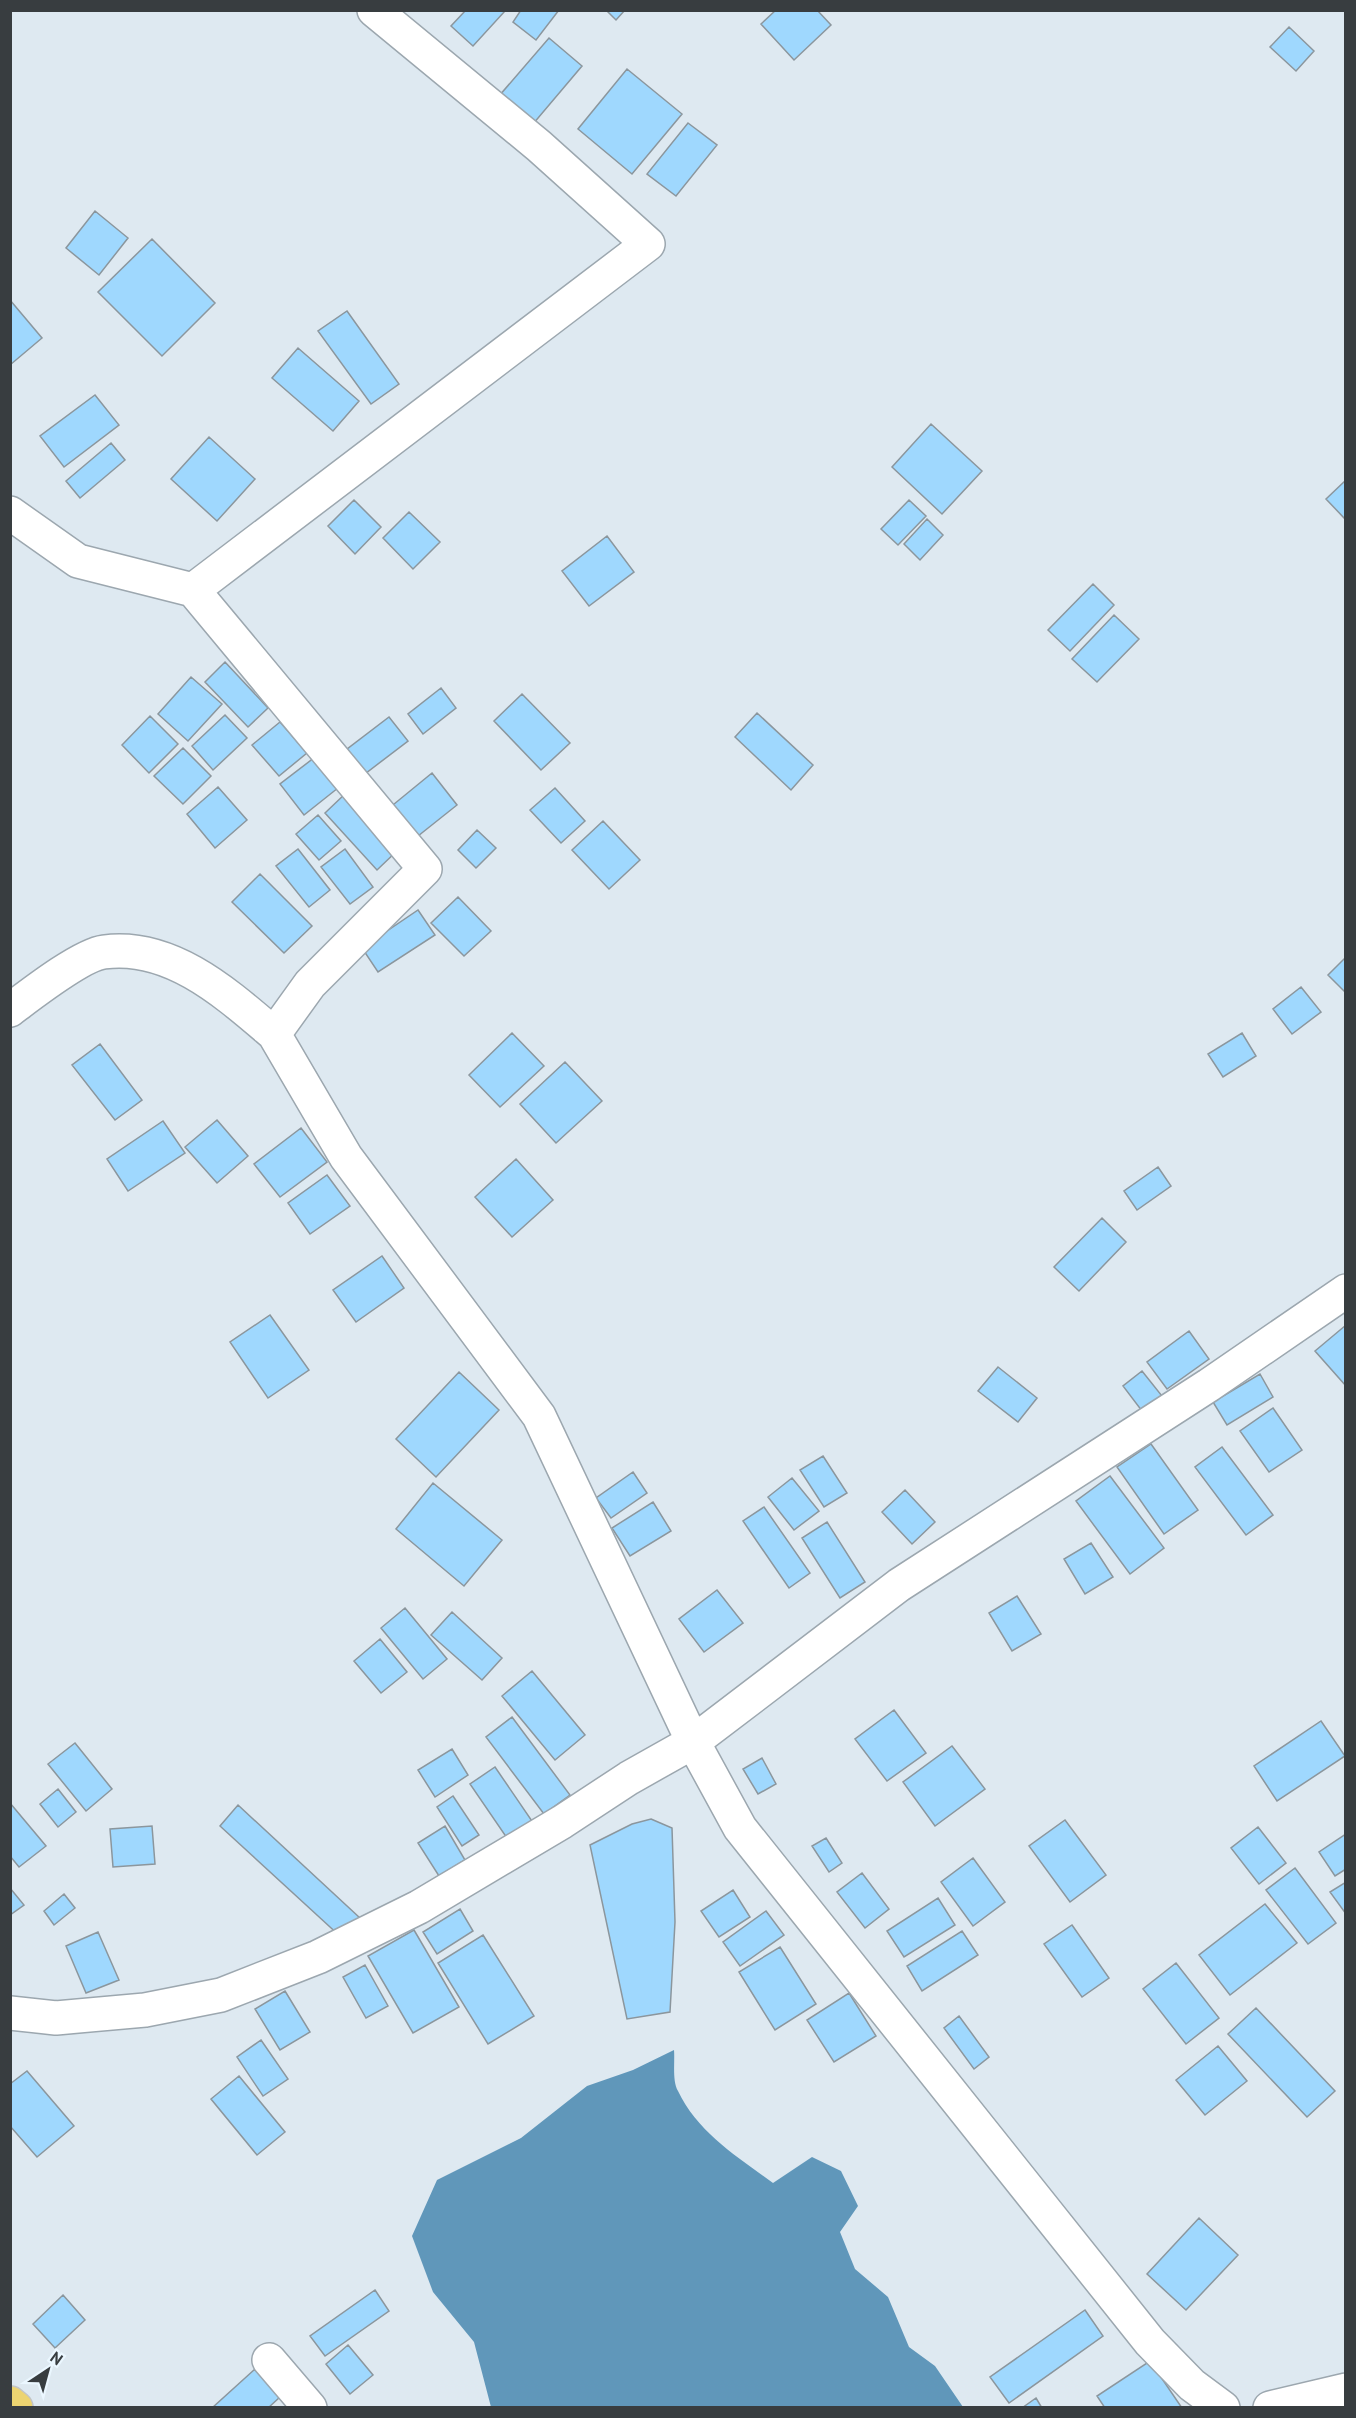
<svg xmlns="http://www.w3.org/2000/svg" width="1356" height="2418" font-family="'PT Sans',sans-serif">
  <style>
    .water { fill: #6097ba }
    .building { fill: #9fd8fe; stroke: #8b969d; stroke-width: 1.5 }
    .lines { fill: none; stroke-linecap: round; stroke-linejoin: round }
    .street-casing { stroke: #9ca7af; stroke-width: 36 }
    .primary-casing { stroke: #c3c5c6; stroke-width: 36 }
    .street { stroke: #fff; stroke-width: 33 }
    .primary { stroke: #ecd471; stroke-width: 33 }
  </style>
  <rect width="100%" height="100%" fill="#dee9f1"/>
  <path class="water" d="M674,2050C675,2062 672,2081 678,2091C698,2133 738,2157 773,2183L812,2157L841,2171L858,2206L840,2232L855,2269L888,2297L909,2347L935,2366L963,2407H491L474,2342L433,2292L412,2236L437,2180L521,2138L587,2086L633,2070Z"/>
  <path class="building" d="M466,10H505V11L473,46L451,26Z
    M521,10H559L536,40L513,22Z
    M606,10H625L616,20Z
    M776,10H817L831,25L794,60L761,24Z
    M1289,27L1314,51L1296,71L1270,47Z
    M549,38L582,66L533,124L499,96Z
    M627,69L682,114L632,174L578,129Z
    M688,123L717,145L676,196L647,174Z
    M95,211L128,238L99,275L66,248Z
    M152,239L215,303L162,356L98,292Z
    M10,300L42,338L10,365Z
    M347,311L399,384L371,404L318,331Z
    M298,348L359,401L333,431L272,378Z
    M95,395L119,425L64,467L40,436Z
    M931,424L982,471L942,514L892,467Z
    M209,437L255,479L217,521L171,479Z
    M111,443L125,460L80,498L66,481Z
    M1346,480V520L1326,499Z
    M354,500L381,527L355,554L328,526Z
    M909,500L926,516L898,545L881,529Z
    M409,512L440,542L413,569L383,538Z
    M927,519L943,535L920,560L904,544Z
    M607,536L634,572L589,606L562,571Z
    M1093,584L1114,605L1070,651L1048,630Z
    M1114,615L1139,639L1097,682L1072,659Z
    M225,662L268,708L248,727L205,682Z
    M191,677L222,704L188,741L158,714Z
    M441,688L456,708L423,734L408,714Z
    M522,694L570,743L541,770L494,721Z
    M757,713L813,765L791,790L735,737Z
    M225,715L247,738L213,770L192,746Z
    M150,716L178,744L149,773L122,745Z
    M389,717L408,741L357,780L338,756Z
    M280,722L307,753L279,776L252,745Z
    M183,748L211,776L183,804L154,776Z
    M319,754L343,784L304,815L280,784Z
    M432,773L457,805L413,840L388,809Z
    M218,787L247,820L215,848L187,814Z
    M555,788L585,821L561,843L530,810Z
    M347,792L400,848L377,870L325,813Z
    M318,815L341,841L319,860L296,834Z
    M603,821L640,860L609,889L572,850Z
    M477,830L496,848L476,868L458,850Z
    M298,849L330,890L309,907L276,866Z
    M345,849L373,887L350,904L321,867Z
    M260,874L312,926L284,953L232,902Z
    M458,897L491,931L464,956L431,923Z
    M418,910L435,935L378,972L362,948Z
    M1345,958L1346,959V993L1328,975Z
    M1301,987L1321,1012L1292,1034L1273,1009Z
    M512,1033L544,1066L500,1107L469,1075Z
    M1242,1033L1256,1056L1223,1077L1208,1054Z
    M100,1044L142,1100L115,1120L72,1065Z
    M565,1062L602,1101L556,1143L520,1104Z
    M217,1120L248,1156L217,1183L185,1147Z
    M163,1121L185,1153L128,1191L107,1159Z
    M301,1128L327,1162L280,1197L254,1164Z
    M516,1159L553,1200L512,1237L475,1197Z
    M1158,1167L1171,1186L1137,1210L1124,1191Z
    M327,1175L350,1206L310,1234L288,1203Z
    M1102,1218L1126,1242L1079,1291L1054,1267Z
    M382,1256L404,1288L356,1322L333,1290Z
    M270,1315L309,1370L268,1398L230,1342Z
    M1346,1325V1386L1315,1351Z
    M1189,1331L1209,1359L1167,1389L1147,1362Z
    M998,1367L1037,1398L1018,1422L978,1391Z
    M1142,1371L1162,1396L1142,1411L1123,1386Z
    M459,1372L499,1410L436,1477L396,1439Z
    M1260,1374L1273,1397L1227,1425L1213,1402Z
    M1273,1408L1302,1450L1269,1472L1240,1431Z
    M1151,1444L1198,1510L1164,1534L1117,1467Z
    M1222,1447L1273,1515L1246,1535L1195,1467Z
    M823,1456L847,1493L824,1507L800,1470Z
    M633,1472L647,1493L611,1518L596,1498Z
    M1110,1476L1164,1548L1130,1574L1076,1501Z
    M792,1478L819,1511L794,1530L768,1497Z
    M433,1483L502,1540L464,1586L396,1529Z
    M905,1490L935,1522L912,1544L882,1512Z
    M653,1502L671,1531L630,1556L612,1528Z
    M764,1507L810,1573L789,1588L743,1521Z
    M827,1522L865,1582L840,1598L802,1538Z
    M1091,1543L1113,1577L1085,1594L1064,1559Z
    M717,1590L743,1623L704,1652L679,1619Z
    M1017,1596L1041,1634L1012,1651L989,1613Z
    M405,1608L447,1659L423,1679L381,1628Z
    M452,1612L502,1658L482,1680L431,1635Z
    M380,1639L407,1672L381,1693L354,1661Z
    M532,1671L585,1735L555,1760L502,1696Z
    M894,1710L926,1753L887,1781L855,1739Z
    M512,1717L570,1795L544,1814L486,1737Z
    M1321,1721L1345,1756L1277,1801L1254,1766Z
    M75,1743L112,1789L86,1811L48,1764Z
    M952,1746L985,1789L935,1826L903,1782Z
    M452,1749L468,1775L435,1797L418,1770Z
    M762,1758L776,1784L758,1794L743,1769Z
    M495,1767L534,1824L509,1841L470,1784Z
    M58,1789L76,1812L58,1827L40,1804Z
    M453,1796L479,1835L462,1846L437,1807Z
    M10,1803L46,1846L19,1867L10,1856Z
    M238,1805L360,1918L342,1938L220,1826Z
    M651,1819L672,1828L675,1922L670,2012L627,2019L590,1845L632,1824Z
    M1065,1820L1106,1875L1070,1902L1029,1846Z
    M152,1826L155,1864L113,1867L110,1829Z
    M445,1826L465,1860L439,1876L418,1843Z
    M1258,1827L1286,1863L1259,1884L1231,1848Z
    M1346,1834V1869L1335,1876L1319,1852Z
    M826,1838L842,1863L829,1872L812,1846Z
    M973,1858L1005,1902L973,1926L941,1882Z
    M1295,1868L1336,1923L1308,1944L1266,1890Z
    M862,1873L889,1909L865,1928L837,1892Z
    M1346,1882V1914L1330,1892Z
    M10,1888L24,1905L10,1915Z
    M733,1890L750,1917L719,1937L701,1911Z
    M64,1894L75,1908L54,1925L44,1911Z
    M938,1898L955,1925L904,1957L887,1931Z
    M1265,1904L1297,1943L1230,1995L1199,1955Z
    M460,1909L473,1931L437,1954L423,1932Z
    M766,1911L784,1935L740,1966L723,1942Z
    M1072,1925L1109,1978L1082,1997L1044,1944Z
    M414,1930L459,2007L413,2033L368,1956Z
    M962,1931L978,1955L922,1991L907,1966Z
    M98,1932L119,1980L86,1993L66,1946Z
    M483,1935L534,2016L488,2044L438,1963Z
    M780,1947L816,2004L775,2030L739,1972Z
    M1176,1963L1219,2018L1186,2044L1143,1989Z
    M365,1965L388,2006L366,2018L343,1977Z
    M285,1991L310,2032L280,2050L255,2009Z
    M849,1993L876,2036L834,2062L807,2020Z
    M1256,2008L1335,2091L1307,2117L1228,2034Z
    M959,2016L989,2057L974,2069L944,2028Z
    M261,2040L288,2079L263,2096L237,2057Z
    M1218,2046L1247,2081L1205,2115L1176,2080Z
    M27,2071L74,2126L37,2157L10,2126V2084Z
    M239,2076L285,2132L257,2155L211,2099Z
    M1199,2218L1238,2255L1186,2310L1147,2274Z
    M375,2290L389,2311L325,2356L310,2336Z
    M63,2295L85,2320L55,2348L33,2324Z
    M1085,2310L1103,2336L1009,2403L990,2377Z
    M348,2345L373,2375L350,2394L326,2364Z
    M1150,2361L1182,2408H1105L1097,2396Z
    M255,2369L280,2397L268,2408H212Z
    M1036,2398L1042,2408H1022Z"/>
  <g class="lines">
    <g class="street-casing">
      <path id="street" d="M10,513L78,561L193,590L648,244L539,146L374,10
        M193,590L425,869L310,984L274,1034L346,1157L539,1416L693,1742L740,1828L1150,2342L1192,2385L1223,2408
        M10,1010C30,995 81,955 104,952C171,943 227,994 274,1034
        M10,2013L56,2018L145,2010L221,1995L318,1957L419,1907L562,1822L629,1778L693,1742L899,1585L1209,1385L1346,1291
        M269,2360L310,2408
        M1270,2408L1346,2390"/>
    </g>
    <g class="primary-casing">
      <path id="primary" d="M10,2403L16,2408"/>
    </g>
    <use href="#street" class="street"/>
    <use href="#primary" class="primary"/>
  </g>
  <rect width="1356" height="2418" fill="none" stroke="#383d40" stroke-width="24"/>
  <g transform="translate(48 2370) rotate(36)" stroke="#ebf7ff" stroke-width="4.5" paint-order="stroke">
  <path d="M0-4.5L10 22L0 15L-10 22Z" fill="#383d40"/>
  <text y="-9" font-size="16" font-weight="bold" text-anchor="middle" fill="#383d40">N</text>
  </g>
</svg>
